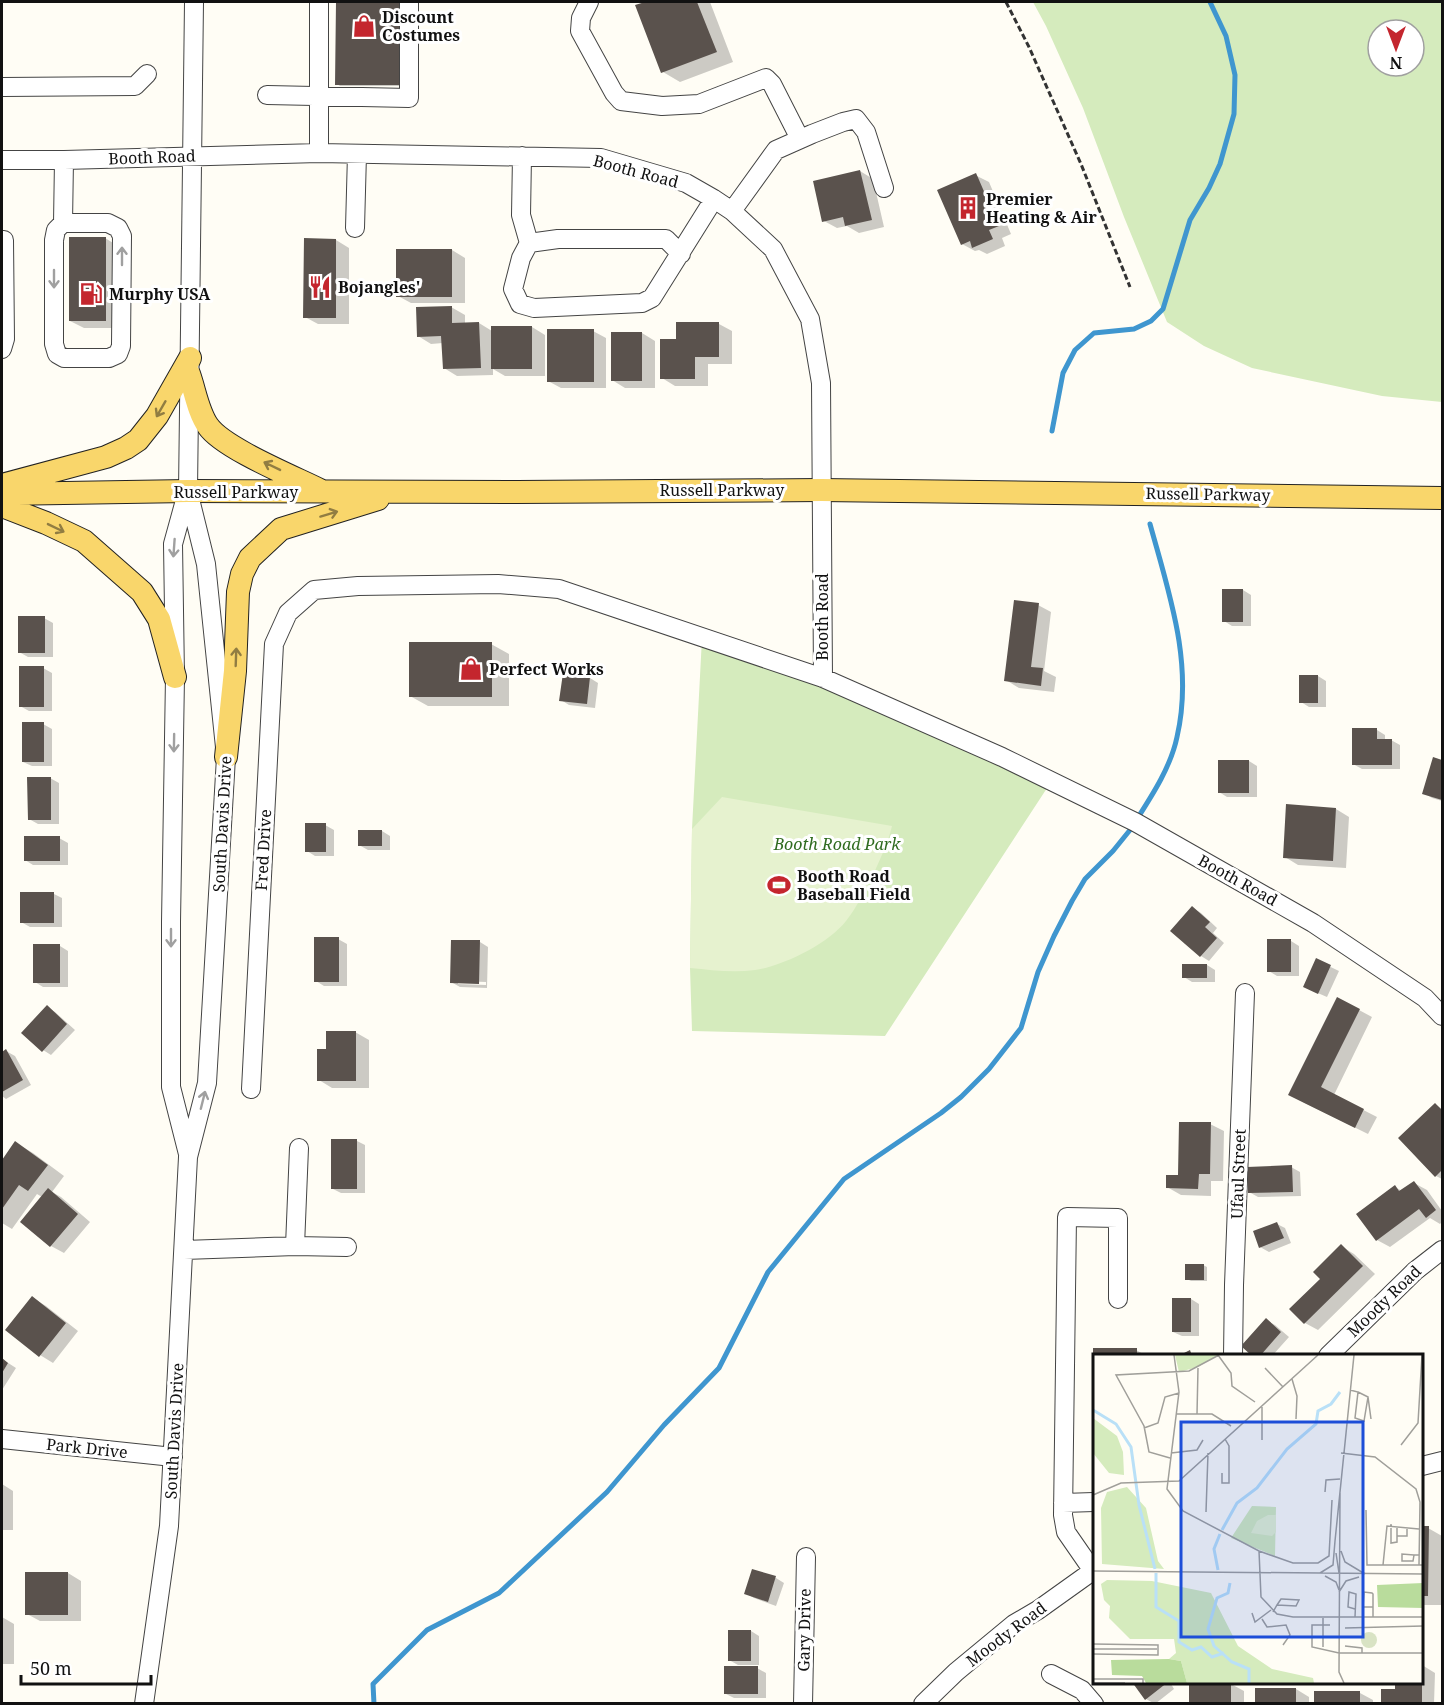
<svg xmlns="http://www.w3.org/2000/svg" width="1444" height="1705" font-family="'Noto Serif',serif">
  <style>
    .green { fill: #d5ebbd; fill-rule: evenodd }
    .pitch { fill: #e6f2cf }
    .shadow { fill: #0003; fill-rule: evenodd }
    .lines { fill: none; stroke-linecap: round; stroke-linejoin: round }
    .stream { stroke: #3f96cf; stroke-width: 5 }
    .building { fill: #5a524d }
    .minor-casing { stroke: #444; stroke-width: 20 }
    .major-casing { stroke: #222; stroke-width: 24 }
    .path { stroke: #333; stroke-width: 3; stroke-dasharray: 6 3; stroke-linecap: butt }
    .minor { stroke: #fff; stroke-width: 18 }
    .major { stroke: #f9d66b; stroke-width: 22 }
    .oneway { stroke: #a0a0a0 }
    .oneway2 { stroke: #917d42 }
    .labels { text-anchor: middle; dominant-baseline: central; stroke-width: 6; stroke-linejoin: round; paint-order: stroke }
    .poi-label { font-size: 16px; font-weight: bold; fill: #111; stroke: #fff; text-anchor: start }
    .street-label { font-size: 16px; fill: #111; stroke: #fff }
    .park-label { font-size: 16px; font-style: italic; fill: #2f6b1f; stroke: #fff }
    .inset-river { fill: none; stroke: #b9e0f7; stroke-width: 3 }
    .inset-road { fill: none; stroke: #a09f9a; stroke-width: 1.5 }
    .view { fill: #1d4ed8; fill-opacity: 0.15; stroke: #1d4ed8; stroke-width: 3 }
    .inset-edge { fill: none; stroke: #111; stroke-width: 3 }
  </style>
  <rect width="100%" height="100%" fill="#fffdf5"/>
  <path class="green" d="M1033,2H1442V402L1382,396L1252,368L1204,346L1167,322L1124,217L1083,108L1046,26ZM1378,30H1414V66H1378Z
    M702,638L1051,782L885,1036L692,1031L690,968L692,829Z"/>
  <path class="pitch" d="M722,797L892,826C888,843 881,857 874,873C865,889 858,906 846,921C828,944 783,966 755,970C733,973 711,970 690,968L692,829Z"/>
  <path class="shadow" d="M337,2H403V86H340L337,84Z
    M649,2H710L733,62L680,82L663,72L637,6Z
    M860,171L873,179L884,227L859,233L847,226L837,228L824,221Z
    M975,175L989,182L1011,234L1002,238L1005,246L987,254L979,250L975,251L962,244Z
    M105,238L118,246V328H84L70,321Z
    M305,240H336L349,248V324H318L305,317Z
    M452,250L465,258V303H411L398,296Z
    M451,307L465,315V324L479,323L492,331L532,327L545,335V376H505L493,369V375L457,376L444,368L443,343L431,344L418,336Z
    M719,324L732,331V364H708V386H675L662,378L677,340Z
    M593,331L606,338V388H561L548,381Z
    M642,333L655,341V388H625L612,380Z
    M1243,590L1251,595V626H1232L1224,621Z
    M1038,605L1051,612L1044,671L1056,677L1054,692L1019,688L1006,680Z
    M44,618L53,623V657H28L19,652Z
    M491,644L509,654V706H428L410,696Z
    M43,668L52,673V711H29L20,706Z
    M564,675L590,678L598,683L595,708L569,705L561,700Z
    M1318,676L1326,681V707H1309L1301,702Z
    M43,724L52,729V766H32L23,762Z
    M1377,730L1385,735V740H1391L1400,745V769H1362L1353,764Z
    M1434,759L1442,762V801L1432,798L1424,793Z
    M1249,761L1257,766V797H1227L1219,792Z
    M50,778L59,783V824H38L29,819Z
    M1336,809L1349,817L1346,868L1298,865L1285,857Z
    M325,825L334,830V856H315L307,851Z
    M382,831L390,836V850H368L359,845Z
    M59,838L68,843V865H33L25,860Z
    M21,894H54L62,898V927H30L21,922Z
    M1193,908L1201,913L1217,928L1213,933L1224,943L1209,961L1201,956Z
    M338,939L347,944V986H324L316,981Z
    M1291,941L1299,946V976H1277L1269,971Z
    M480,942L488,947L487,988L460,987L451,982ZM458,981L486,982V985L458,984Z
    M60,946L68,951V987H43L35,982Z
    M1316,960L1339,971L1327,997L1313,991Z
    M1207,965L1215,970V982H1192L1184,977Z
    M47,1007L55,1012L75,1030L51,1055L43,1050Z
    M1359,1010L1372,1017L1334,1095L1377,1117L1368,1134L1303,1102Z
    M355,1032L369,1040V1088H332L319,1080Z
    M6,1051L15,1056L31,1085L6,1099L2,1096V1054Z
    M1436,1105L1442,1109V1179L1436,1176Z
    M1210,1124L1224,1131L1223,1181H1211V1196L1181,1195L1167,1187L1180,1177Z
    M357,1141L365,1145V1193H341L333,1189Z
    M16,1143L33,1153L64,1176L52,1192L61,1197L90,1222L64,1253L51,1246L22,1221L42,1197L37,1194L12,1229L2,1223V1163Z
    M1291,1167L1300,1172L1301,1196L1258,1197L1249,1192Z
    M1414,1183L1427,1190L1442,1211V1222L1440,1224L1430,1218L1390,1247L1377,1240L1395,1187L1402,1191Z
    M1277,1224L1285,1228L1291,1243L1269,1252L1260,1247Z
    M1341,1246L1354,1254L1375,1274L1318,1330L1305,1323L1322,1279Z
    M1203,1265L1207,1267V1281H1191L1187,1279Z
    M33,1298L46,1306L78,1331L53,1363L40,1355Z
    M1191,1299L1199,1304V1336H1182L1173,1332Z
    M1266,1320L1275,1325L1289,1337L1272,1356H1254Z
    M1094,1350H1136L1147,1356H1094V1469Z
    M2,1359L16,1368L2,1390Z
    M2,1484L13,1491V1530H2Z
    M1422,1528H1428L1442,1536V1605H1422Z
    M753,1571L776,1578L784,1583L776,1606L754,1598L745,1593Z
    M68,1573L81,1581V1621H40L27,1614Z
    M2,1617L14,1624V1664H2Z
    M729,1631H751L759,1636V1665H738L729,1660Z
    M1422,1665L1435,1673L1434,1704H1382L1396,1690L1422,1682Z
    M757,1668L766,1673V1698H734L726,1694Z
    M1134,1682H1170L1174,1689L1155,1704L1146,1699Z
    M1231,1684L1244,1691V1704H1190Z
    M1296,1689L1309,1697V1704H1256Z
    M1360,1693L1373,1700V1704H1315Z"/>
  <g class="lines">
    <path class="stream" d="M1052,431L1063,373L1075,350L1094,333L1134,329L1151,321L1163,309L1190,220L1209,188L1220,164L1234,114L1235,75L1226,36L1210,2
      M1137,819C1153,794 1171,766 1177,737C1194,664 1169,593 1150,524
      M374,1704L373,1684L427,1630L499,1593L607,1492L664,1425L719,1368L768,1272L844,1179L941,1113L961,1097L989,1069L1021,1028L1038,972L1054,936L1072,901L1085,879L1113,851L1130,830"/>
  </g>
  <path class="building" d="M336,2H400V85H335Z
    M645,2H697L717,52L661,73L635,5Z
    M860,170L872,220L845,226L843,217L822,222L813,181Z
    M976,173L999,226L989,230L993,239L972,248L970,241L961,245L937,190Z
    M69,237H106V321H69Z
    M304,238L336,239V318H303Z
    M396,249H452V297H396Z
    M452,306V323L479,322L481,368L443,369L441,336L417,337L416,307Z
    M676,322H719V357H695V379H660V339H676Z
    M491,326H532V369H491Z
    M547,329H594V382H547Z
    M611,332H642V381H611Z
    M1222,589H1243V622H1222Z
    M1014,600L1039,603L1031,667L1043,668L1041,686L1004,681Z
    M18,616H45V653H18Z
    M409,642H492V697H409Z
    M19,666H44V707H19Z
    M563,673L590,677L587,704L559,701Z
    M1299,675H1318V703H1299Z
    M22,722H44V762H22Z
    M1352,728H1377V739H1392V765H1352Z
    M1433,757L1442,760V800L1422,794Z
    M1218,760H1249V793H1218Z
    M27,777H51V820H28Z
    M1286,804L1336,808L1333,861L1283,858Z
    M305,823H326V852H305Z
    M358,830H382V846H358Z
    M24,836H60V861H24Z
    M20,892H54V923H20Z
    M1192,906L1210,922L1205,927L1217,938L1200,957L1170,931Z
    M314,937H339V982H314Z
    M1267,939H1291V972H1267Z
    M451,940H480L479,984L450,983Z
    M33,944H60V983H33Z
    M1316,958L1331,965L1318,994L1303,987Z
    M1182,964H1207V978H1182Z
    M1337,997L1360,1009L1321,1087L1364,1109L1355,1128L1288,1095Z
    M47,1005L67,1024L42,1052L21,1033Z
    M326,1031H356V1081H317V1049H326Z
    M6,1049L23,1080L2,1092V1052Z
    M1435,1103L1442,1110V1170L1435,1177L1398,1138Z
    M1179,1122H1211L1210,1174H1199L1198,1189L1166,1188V1175H1178Z
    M331,1139H357V1189H331Z
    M15,1141L48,1165L28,1191L19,1185L2,1209V1160Z
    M1292,1165L1293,1192L1248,1193L1247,1167Z
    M1414,1181L1436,1210L1426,1218L1419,1209L1376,1241L1356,1214L1395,1185L1399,1191Z
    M48,1188L78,1214L50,1247L20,1222Z
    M1277,1222L1284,1238L1259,1248L1253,1231Z
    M1341,1244L1363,1266L1304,1324L1289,1309L1320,1279L1313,1272Z
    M1185,1264H1204V1280H1185Z
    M32,1296L66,1323L39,1357L5,1330Z
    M1172,1298H1191V1332H1172Z
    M1266,1318L1281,1332L1260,1356H1252L1241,1346Z
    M1093,1348H1137V1356H1093Z
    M1190,1350L1192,1356H1178Z
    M2,1358L8,1363L2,1373Z
    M1422,1526H1429L1428,1596H1422Z
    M752,1569L776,1576L768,1602L744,1594Z
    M25,1572H68V1615H25Z
    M728,1630H751V1661H728Z
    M724,1666H758V1694H724Z
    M1132,1682H1168L1145,1700Z
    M1189,1682H1231V1704H1189Z
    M1395,1682H1422V1704H1381V1689H1395Z
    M1255,1688H1296V1704H1255Z
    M1314,1691H1360V1704H1314Z"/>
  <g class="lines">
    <g class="minor-casing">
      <path id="minor" d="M589,2L581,18L580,31L614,93L621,101L662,106L699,104L766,78L772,84L800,139
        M2,87L135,86L147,74
        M267,95L409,98V2
        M319,153V2
        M522,156L521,215L529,243
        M2,160H64L319,153L601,158L686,183L714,199L732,211L773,249L810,319L821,383L823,678
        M732,211L776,150L812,134L843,122L856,119L866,132L884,188
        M63,223H108L118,228L122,236L121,346L118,354L109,358H64L57,354L54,344V240L56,230L63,223L64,160
        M355,228L357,154
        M2,240H4L5,339L2,349
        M681,254L666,239H558L529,243L521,258L513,289L520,304L534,308L642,303L652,298L714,199
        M187,493L173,544L175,677L171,922V1087L188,1154
        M251,1089L274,644L288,613L314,590L358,586L498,584L559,589L823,678L1002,757L1135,822L1313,923L1425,998L1442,1016
        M295,1246L347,1247
        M184,1250L295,1246L299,1148
        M1233,1356L1234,1285L1245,993
        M1328,1356L1415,1271L1442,1250
        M2,1439L173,1457
        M1422,1466L1442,1461
        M1063,1503L1094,1502
        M1093,1571L1066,1532L1063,1515L1067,1217L1118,1218V1299
        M1051,1674L1082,1690L1094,1704
        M144,1704L169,1526L188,1157L207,1083L226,757L206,564L188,491L194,2
        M803,1704L806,1557
        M923,1704L956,1672L1014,1624L1038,1610L1094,1570"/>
    </g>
    <g class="major-casing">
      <path id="major" d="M189,374C195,391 198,412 208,426C223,448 294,477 320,490
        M2,485L106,457L126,448L138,440L157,416L190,358
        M2,494L188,491L517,492L821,490L1442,498
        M2,506L46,523L84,541L142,592L159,619L175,677
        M226,757L235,671L238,592L242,574L250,558L281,529L378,499"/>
    </g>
    <path class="path" d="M1006,2L1029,47L1081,164L1130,287"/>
    <use href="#minor" class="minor"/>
    <use href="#major" class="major"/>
  </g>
  <defs><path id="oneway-shaft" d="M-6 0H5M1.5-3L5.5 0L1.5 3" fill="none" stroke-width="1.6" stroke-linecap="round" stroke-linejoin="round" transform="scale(1.5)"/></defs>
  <g class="oneway">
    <use href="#oneway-shaft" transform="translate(122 256) rotate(-90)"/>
    <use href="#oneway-shaft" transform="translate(54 279) rotate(90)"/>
    <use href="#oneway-shaft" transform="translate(174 548) rotate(94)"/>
    <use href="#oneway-shaft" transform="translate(174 743) rotate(91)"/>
    <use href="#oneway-shaft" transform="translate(171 938) rotate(90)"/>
    <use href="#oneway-shaft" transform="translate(203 1100) rotate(-76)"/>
  </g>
  <g class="oneway2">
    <use href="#oneway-shaft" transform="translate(161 409) rotate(120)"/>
    <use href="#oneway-shaft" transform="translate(272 466) rotate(-154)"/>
    <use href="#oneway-shaft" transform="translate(329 514) rotate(-17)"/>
    <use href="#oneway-shaft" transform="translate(56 528) rotate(26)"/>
    <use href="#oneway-shaft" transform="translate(236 657) rotate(-88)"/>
  </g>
  <defs>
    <g id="shop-bare" transform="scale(1.8)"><path d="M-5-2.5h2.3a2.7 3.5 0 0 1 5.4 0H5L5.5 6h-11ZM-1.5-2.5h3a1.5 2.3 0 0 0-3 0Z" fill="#c4262e" stroke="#fff" stroke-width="2.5" paint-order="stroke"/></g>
    <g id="building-bare" transform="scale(1.8)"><path d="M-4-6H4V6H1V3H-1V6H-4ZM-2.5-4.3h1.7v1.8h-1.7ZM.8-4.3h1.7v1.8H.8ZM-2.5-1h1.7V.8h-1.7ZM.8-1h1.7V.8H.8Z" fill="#c4262e" stroke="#fff" stroke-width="2.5" paint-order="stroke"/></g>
    <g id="restaurant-bare" transform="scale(1.8)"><path d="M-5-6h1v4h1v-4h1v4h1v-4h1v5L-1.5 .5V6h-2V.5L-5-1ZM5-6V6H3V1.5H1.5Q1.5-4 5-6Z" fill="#c4262e" stroke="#fff" stroke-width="2.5" paint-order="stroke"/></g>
    <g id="fuel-bare" transform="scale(1.8)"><path d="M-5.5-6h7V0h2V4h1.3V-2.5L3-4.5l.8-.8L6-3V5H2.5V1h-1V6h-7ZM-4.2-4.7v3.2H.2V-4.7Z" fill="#c4262e" stroke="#fff" stroke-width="2.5" paint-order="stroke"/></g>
    <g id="stadium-bare" transform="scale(1.8)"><path d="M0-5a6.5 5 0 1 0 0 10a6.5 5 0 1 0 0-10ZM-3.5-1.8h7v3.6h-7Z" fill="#c4262e" stroke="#fff" stroke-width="2.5" paint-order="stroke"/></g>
  </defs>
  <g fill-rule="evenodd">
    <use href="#shop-bare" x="364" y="26"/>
    <use href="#building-bare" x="968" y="208"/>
    <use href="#restaurant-bare" x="320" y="287"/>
    <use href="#fuel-bare" x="91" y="294"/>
    <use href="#shop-bare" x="471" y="669"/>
    <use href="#stadium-bare" x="779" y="885"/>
  </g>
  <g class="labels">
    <g class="poi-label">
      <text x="382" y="17">Discount<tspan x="382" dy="18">Costumes</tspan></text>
      <text x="986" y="199">Premier<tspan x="986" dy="18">Heating &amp; Air</tspan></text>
      <text x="338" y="287">Bojangles'</text>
      <text x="109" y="294">Murphy USA</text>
      <text x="489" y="669">Perfect Works</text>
      <text x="797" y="876">Booth Road<tspan x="797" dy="18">Baseball Field</tspan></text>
    </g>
    <g class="street-label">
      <text transform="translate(152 157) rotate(-2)">Booth Road</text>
      <text transform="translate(636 171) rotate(15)">Booth Road</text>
      <text x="722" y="490">Russell Parkway</text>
      <text x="236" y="492">Russell Parkway</text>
      <text transform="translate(1208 494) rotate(1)">Russell Parkway</text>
      <text transform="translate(822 617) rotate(-90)">Booth Road</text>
      <text transform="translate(222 824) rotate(-87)">South Davis Drive</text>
      <text transform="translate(263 850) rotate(-87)">Fred Drive</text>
      <text transform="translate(1238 880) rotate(29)">Booth Road</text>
      <text transform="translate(1238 1174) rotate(-88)">Ufaul Street</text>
      <text transform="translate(1384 1301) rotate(-44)">Moody Road</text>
      <text transform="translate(174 1431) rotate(-87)">South Davis Drive</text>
      <text transform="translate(87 1448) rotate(6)">Park Drive</text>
      <text transform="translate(804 1630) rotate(-89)">Gary Drive</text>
      <text transform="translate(1006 1634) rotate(-37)">Moody Road</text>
    </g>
    <g class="park-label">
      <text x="837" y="844">Booth Road Park</text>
    </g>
  </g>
  <g transform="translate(1093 1354)">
    <rect width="330" height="330" fill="#fffdf5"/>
    <path d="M82,1H125L105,13L86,18ZM0,64L24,82L30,98L31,121L16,119L0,99ZM34,133L53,154L65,207L71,215L9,210L8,154L14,138ZM159,152L183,153L182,202L138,184ZM14,226L59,227L118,239L145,292L179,315L220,324L221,329H94L88,307L76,305L83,299L81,285H37L16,264L17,252L11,246L8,230Z" fill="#d5ebbd"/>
    <path d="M330,229V254L285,253L284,231ZM76,305L88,307L94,329H53L49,322L19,321L18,306Z" fill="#b9dc9c"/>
    <path d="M268 286a8 8 0 1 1 16 0a8 8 0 1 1-16 0Z" fill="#d9e3c4"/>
    <path d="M175,161H183V178L179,182L158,179L164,167Z" fill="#e6f2cf"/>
    <path class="inset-river" d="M0,56L23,70L38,93L46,151L62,215M129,176L144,149L164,134L194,95L223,70L225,57L238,50L247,38M125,216L121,195L127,180M63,219V253L86,267V288L99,296L108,293L119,303L131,299M137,229L135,239L124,244L115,275L121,292L139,308L156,315V329"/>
    <path class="inset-road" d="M81,1L86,38L74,135L90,157L166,197L200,209H225L236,202L239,146M125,1L138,19L139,32L162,48M172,14L190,33M199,25L204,42L203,65M257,36L265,38L262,64L271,67L275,43L265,38M275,43L278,65M84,60H119L138,72M104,60L105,14M51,74L65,69L72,43L86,39M169,86V53M308,91L325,69L329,1M78,99L104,96L110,86M248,99L282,103L323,135L327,148L326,211M77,104L56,98L51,72L23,21L96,17L126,1M129,119V129H136V92L132,85M232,138L233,126L247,125M247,139L246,318L251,329M0,141L28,129L86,127L225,1M273,156L274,211H330M113,158L115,99M298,170V189L304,188V182M304,173V182H314V175M242,187L261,1M166,197L168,243L184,260L200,263H330M248,197L252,208L272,220M243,199L246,219M321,201L320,207H309V200L321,201H326M290,211L294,172L326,175M0,217L330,220M227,219L240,211L242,187M232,222L243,228L246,236M246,238L253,227L266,223M280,253H270L271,238L279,239L280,240V263M180,258L184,251L188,245H189L206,246L203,252L184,251M159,259L162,268L178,256M262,263L263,240L256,238L255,253L262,255M169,265L174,273L193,271L197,281L190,291M237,271H219V293L246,299H330M252,274L330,272M0,290L65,291V295M252,292L269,294V299M230,293V264M0,295H64M0,300L65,301V295M0,325H50V329M0,329H32"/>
    <path class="view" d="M88,68H270V283H88Z"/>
    <rect width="330" height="330" class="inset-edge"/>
  </g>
  <rect width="1444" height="1705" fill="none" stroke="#111111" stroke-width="6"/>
  <g transform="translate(1396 48) rotate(180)"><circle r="28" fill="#ffffff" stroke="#a0a0a0" stroke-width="1.5"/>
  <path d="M0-4.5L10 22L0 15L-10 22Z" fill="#c4262e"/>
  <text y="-9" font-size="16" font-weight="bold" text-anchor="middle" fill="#111111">N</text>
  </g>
  <path d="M21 1675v9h130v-9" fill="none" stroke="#111111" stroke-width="3"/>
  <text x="30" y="1675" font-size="18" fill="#111111" stroke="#ffffff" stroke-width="4.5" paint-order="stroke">50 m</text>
</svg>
